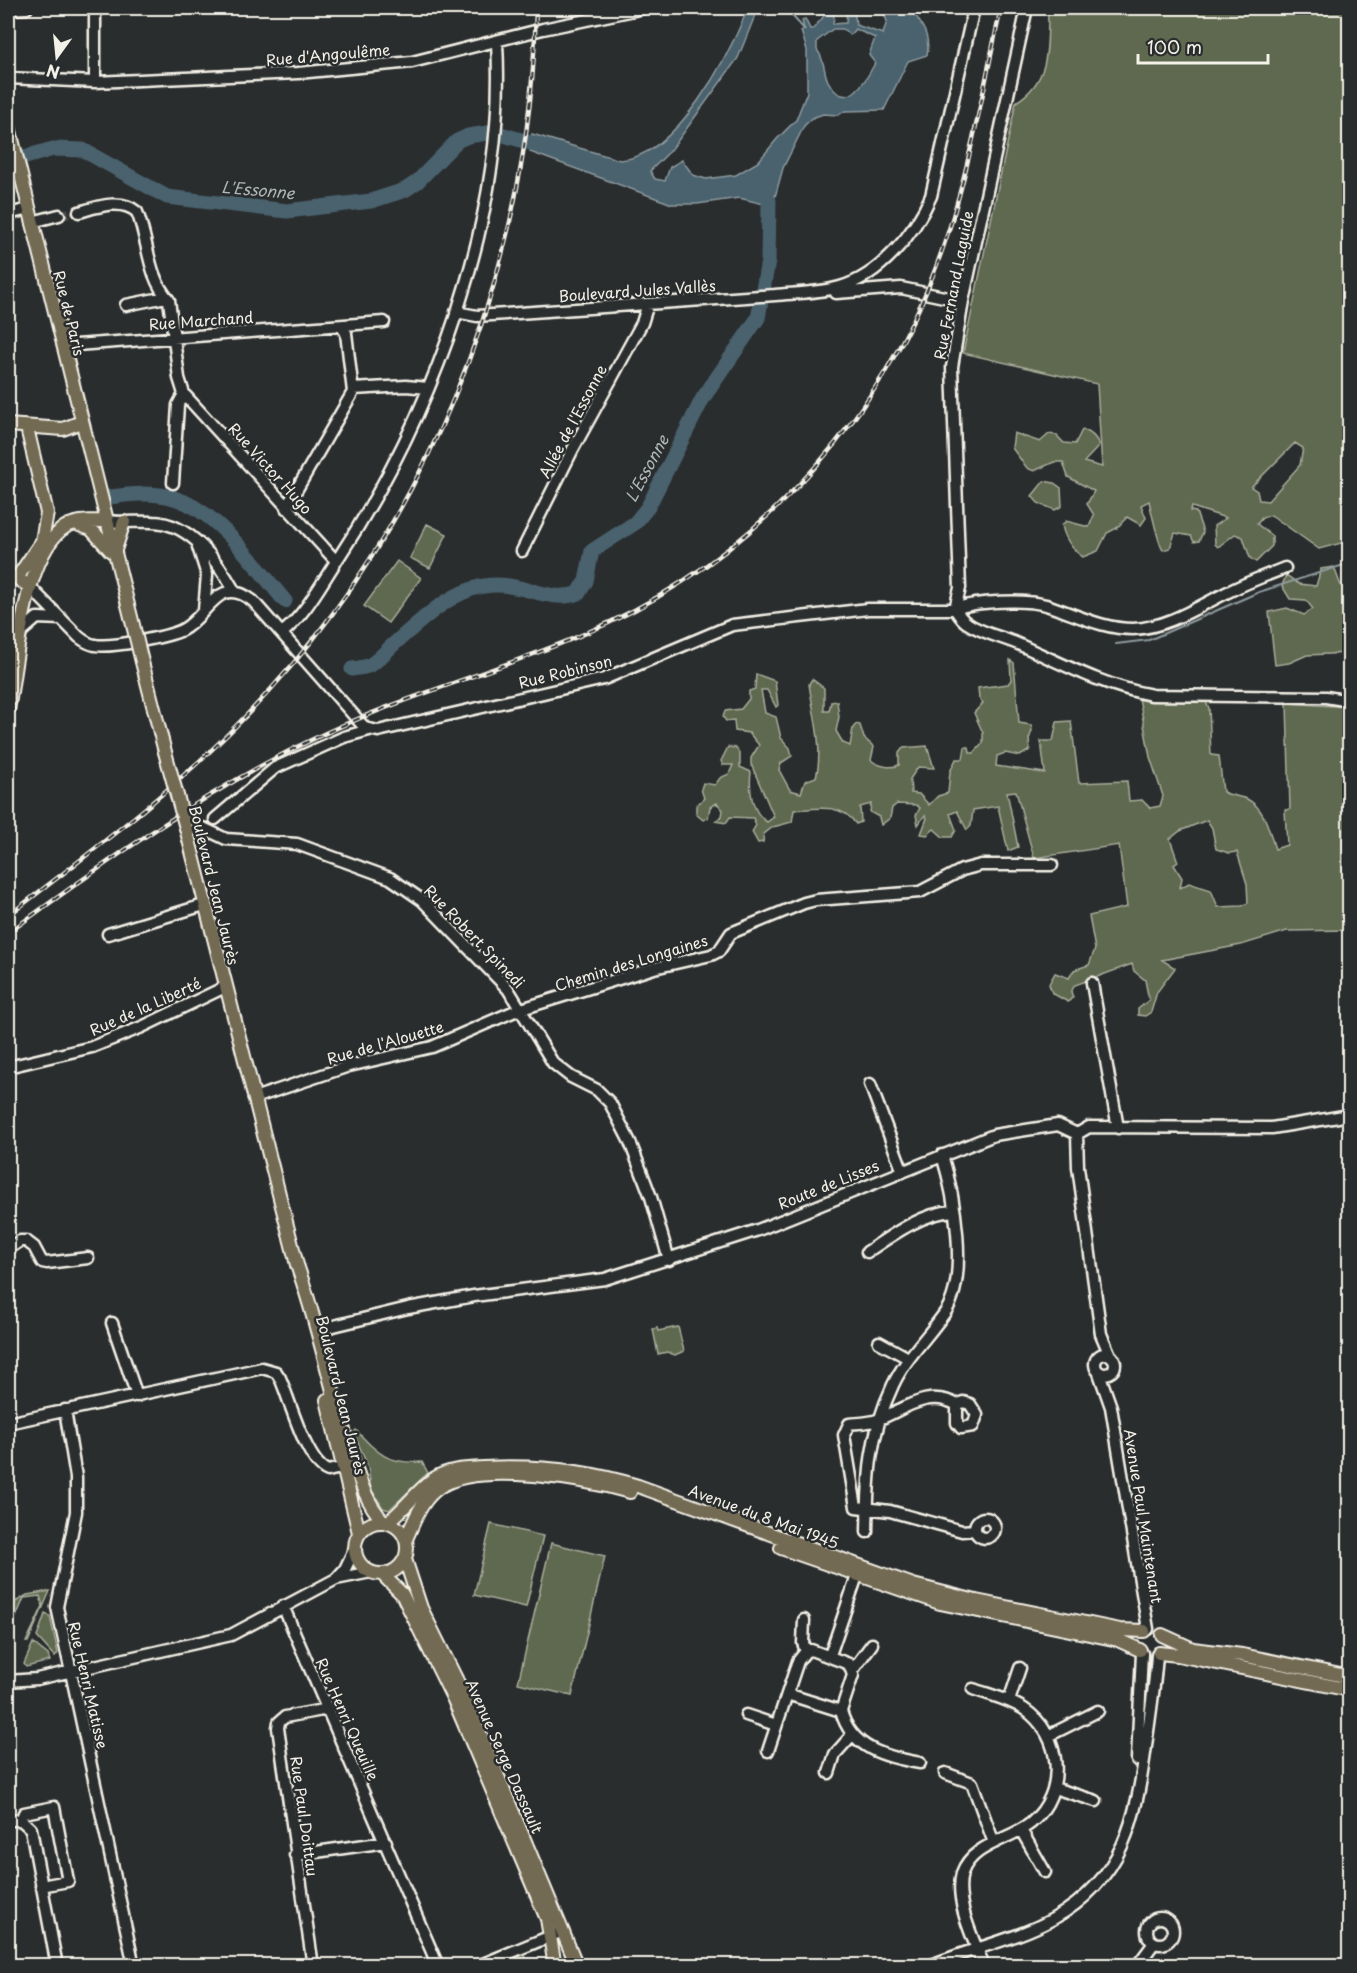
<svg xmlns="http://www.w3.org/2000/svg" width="1357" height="1973" font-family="'Playpen Sans',sans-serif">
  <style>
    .green { fill: #5f6950; stroke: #aaad9c; stroke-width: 1.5; fill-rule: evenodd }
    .water { fill: #4a626e; stroke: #8e9b9f; stroke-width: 1.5; fill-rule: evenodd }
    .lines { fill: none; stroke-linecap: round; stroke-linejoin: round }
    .stream { stroke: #8e9b9f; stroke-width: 2 }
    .river { stroke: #4a626e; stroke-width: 15 }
    .minor-tunnel { stroke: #484a4a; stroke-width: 10; stroke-dasharray: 10 5; stroke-linecap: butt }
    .minor-casing { stroke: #f4f1e8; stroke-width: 15 }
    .major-casing { stroke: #f4f1e8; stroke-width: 16 }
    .minor { stroke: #2a2d2e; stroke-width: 10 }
    .major { stroke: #736b52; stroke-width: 12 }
    .rail-casing { stroke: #f4f1e8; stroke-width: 4.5 }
    .rail { stroke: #2a2d2e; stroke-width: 2; stroke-dasharray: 7; stroke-linecap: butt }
    .major-bridge-casing { stroke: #f4f1e8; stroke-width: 16; stroke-linecap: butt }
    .major-bridge { stroke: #736b52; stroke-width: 12 }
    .labels { text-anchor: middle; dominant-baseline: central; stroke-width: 5; stroke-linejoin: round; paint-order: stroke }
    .street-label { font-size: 15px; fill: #f4f1e8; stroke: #2a2d2e }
    .water-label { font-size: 16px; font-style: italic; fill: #b0b8b7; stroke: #2a2d2e }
  </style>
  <rect width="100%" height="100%" fill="#2a2d2e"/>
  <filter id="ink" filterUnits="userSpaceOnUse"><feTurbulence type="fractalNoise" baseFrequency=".0167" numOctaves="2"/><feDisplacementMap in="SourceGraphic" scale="12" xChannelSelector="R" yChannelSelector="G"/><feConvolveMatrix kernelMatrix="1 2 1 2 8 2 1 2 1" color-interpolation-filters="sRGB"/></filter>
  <g filter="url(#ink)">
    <path class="green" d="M1048,8H1349V541L1319,549L1271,515L1262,518L1257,524L1272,536V546L1256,562L1250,558L1243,537L1235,534L1218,547L1215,544L1214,526L1226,518L1192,507L1190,511L1196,512L1203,532L1199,541L1194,542L1191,536L1175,533L1170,548L1163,550C1159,546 1151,510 1149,501L1141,505L1146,518L1141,525L1127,517L1117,528L1107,533L1098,551L1083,557C1072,550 1064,537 1062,525L1066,521L1089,527L1094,515L1087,504L1094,491L1068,477L1063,462H1054L1034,471L1027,468L1012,448L1014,433L1040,442L1049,434L1056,435L1064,443L1075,444L1082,430C1090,431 1097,438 1099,446L1084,462L1102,467L1097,384L963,353L1016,102C1052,80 1047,45 1048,8ZM1295,443L1303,448L1300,465L1268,501L1259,500L1257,491L1251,487Z
      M1044,481L1054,483L1061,488L1062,506L1055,510L1038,503L1032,496Z
      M427,524L447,534L430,568L410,558Z
      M397,561L421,578L388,623L364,606Z
      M1334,567L1341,586H1349V653L1307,655L1289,663L1275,665L1269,612L1287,608L1304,615L1313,609L1306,600L1290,599L1282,586L1286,575L1299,584L1316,586L1321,569Z
      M1010,660L1014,663L1019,723L1031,725L1032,731L1029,739L1030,750L1020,756L1005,753L997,756L996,766L1045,773L1041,741H1053L1057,722L1071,721L1079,783L1127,781L1129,801L1142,800L1150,808L1160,806L1163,796L1150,757L1139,698L1205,700L1209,708L1211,755L1219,756L1223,792C1231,796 1239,796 1247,799C1266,809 1269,831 1275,849L1287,845L1285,810L1290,809L1287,703L1349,707V930L1287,931L1241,945L1162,960L1175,968L1157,992L1151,1012L1145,1016L1138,1015V1009L1149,1000L1145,980L1134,971L1132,964L1075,985L1071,992L1073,997L1068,1002L1052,993L1049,984L1055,973L1069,978L1074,970L1089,965L1095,949L1089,916L1127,907L1119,845L1034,858L1016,791L1007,792L1018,847L1008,851L998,806L973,810L971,826L967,830L957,811L950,814L956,830L952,837H943L934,829L927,835L921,834L927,818L925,815L918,825L916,815L920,808L916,805L897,804L892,808L890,818L881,825L879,817L870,812L871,804L860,807L861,822L856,824C841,803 818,808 794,810L792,822L773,827L764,834L763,842L758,843L752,832L756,825L753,818L730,817L726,823L715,821L722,816L723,810L717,803L710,807L708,818L703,820L696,814V806L704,798L701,789L703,783L715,785L720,778L729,774L733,765H723L721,761L728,747L736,748L740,755V767L751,772C749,789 751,812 767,822L774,817L751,764V758L759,745L749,733L735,731L734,720L726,721L723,717L725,711L741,709L749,699V691L755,689L756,674L775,681L778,705L776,707L767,690H761L765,713L776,717L781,738L790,748L792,756L781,763L779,770L790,790L801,793L805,781L816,777C824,748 813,713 809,684L812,679L824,688V711H829L831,702L837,701L839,717L836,731L843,743L850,746L853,728L856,724L860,725L864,738L874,747L871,760C878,766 891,769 899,765V753L903,748L927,746L934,768L918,767L910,779L911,793L919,794L929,805L938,796L948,793L950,772L956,759H963L965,747H969L970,753H974L983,743V733L974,713L983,703L979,698L978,688L1008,684L1011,680ZM1207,820L1212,828L1216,849L1229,853L1237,852L1247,884L1248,903L1242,906L1218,907L1211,890L1189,883L1180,888L1182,878L1174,865L1178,862L1170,839L1180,831Z
      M678,1327L684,1351L675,1355L667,1352L658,1354L653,1329L657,1328L658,1331Z
      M356,1430C379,1455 388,1464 422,1462L428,1473L389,1510L383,1508L371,1489L368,1467L354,1433Z
      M491,1524L543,1536L526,1607L474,1595Z
      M551,1543L605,1556L572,1696L518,1683Z
      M50,1591L28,1642H26L43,1606L40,1596L24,1598L8,1636V1611L13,1610L12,1604L27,1595Z
      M45,1614L50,1616L58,1653L55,1657L37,1637Z
      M33,1643L48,1655L50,1661L26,1667L24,1664Z
      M524,1953L529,1965H495Z"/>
    <path class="water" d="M748,8H758L738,58L671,150L650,171L655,179L665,181L670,167L682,160L693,175L706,179L736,175L758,162L777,139L796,120L807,92V50L801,31L804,29L802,20L805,19L810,29H813L825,15L824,8H835L833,24L846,23L847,8H854L856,25L883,34L887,21L881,8H911C920,24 931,33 927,55L908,61L884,110L845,111L838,115L823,114L812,118L804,126L783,168L768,222L764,204L739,198L697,204H672L530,152L532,134L620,160C677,157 729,55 748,8ZM833,29H843L850,35L855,29L875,38L869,55L875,63C866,81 846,115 828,81C823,71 825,59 817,50V41Z"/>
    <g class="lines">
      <path class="stream" d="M785,8L805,30
        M1116,644L1149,640L1259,592L1350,563"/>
      <path class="river" d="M8,162L53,149L83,150L167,197L287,211L371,201L405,190L417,182L457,141L468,136L494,132L551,149
        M110,497C131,494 153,492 174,498C218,511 256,567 285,601
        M352,669C358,668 364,668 370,665C378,661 386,651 394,644C417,624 442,599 472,589C516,574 544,606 579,593L586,581L592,551L635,523L648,507L703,398L758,318L768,261L769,201"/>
      <path class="minor-tunnel" d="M59,215L79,212"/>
      <g class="minor-casing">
        <path id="minor" d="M95,8V82
          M8,9L27,8
          M8,78L95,82L298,73L412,62L543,29L644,8
          M79,212C97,207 121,198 137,212C149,242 147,276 169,300L179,378L184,394L336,561
          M8,214L29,209
          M32,222L59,215
          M836,293L901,288L963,301
          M126,305L166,297
          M456,312L477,316L775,295C796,293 819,293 840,287C880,276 915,233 931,196L974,8
          M63,346L384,322
          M353,389L406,386L428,388
          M173,483L178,405L184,394
          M286,508L353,392L346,333L342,327
          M106,521C122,523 138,521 153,522C191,523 218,562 235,592
          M198,547L207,575L204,610
          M522,551L573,449L642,323L648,304
          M30,587L79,637C84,641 89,644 95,645C110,648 168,637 182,630C208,617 217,573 253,601L365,728L378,731L604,679L732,625L868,609H955C976,601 1024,599 1046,605C1075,614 1102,629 1133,629C1167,628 1201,605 1230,591C1248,582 1267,575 1285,568
          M955,609L960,588L952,367L963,301L1027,8
          M955,609C959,615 961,619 967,623C981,633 1002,637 1018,644C1063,664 1103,686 1152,695L1326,697L1350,701
          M22,631L37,618L61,619
          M282,633C306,614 322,582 339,557C434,412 507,217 497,43
          M215,819L275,768L344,737L369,730
          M186,828H203L226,839L297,844L390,878L422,900L508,989L553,1063L571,1077L597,1090L610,1103L630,1142L651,1197L669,1260
          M108,934L204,905
          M1092,983L1118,1128
          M8,1067L92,1047L142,1027L225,987
          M870,1084L903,1172
          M254,1098L349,1066L432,1047L515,1011L654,968L711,955L719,951L731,933L804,903L816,900L920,892L962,870L981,865H1052
          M1077,1134L1089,1127L1272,1128L1350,1115
          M1077,1134L1078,1167L1101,1334L1110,1355
          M8,1249L20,1241H26L34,1247L42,1262L47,1263L88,1258
          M867,1252C892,1235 922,1213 953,1211
          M112,1323L137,1396
          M317,1330L408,1308L474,1296L605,1279L758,1230L994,1135L1058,1125L1077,1134
          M879,1342L908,1358
          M1095 1364a10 10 0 1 1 20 0a10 10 0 1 1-20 0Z
          M1099,1373L1111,1407L1148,1629
          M957,1405V1423L961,1428L973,1426L977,1415L970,1404L963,1402L957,1405C928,1388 903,1410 877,1420C868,1423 858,1423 849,1424L844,1435L856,1507L890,1511L962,1531L974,1530
          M65,1410L76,1477V1512L57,1607L134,1966
          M8,1423L262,1368L276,1372L280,1378C290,1400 306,1463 328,1471L345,1467
          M975 1528a10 10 0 1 1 20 0a10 10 0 1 1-20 0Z
          M867,1532C868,1477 869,1436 893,1385C906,1357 929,1336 946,1311C969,1275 954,1194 942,1155
          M336,1579L345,1569L354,1550
          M283,1606L438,1966
          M804,1620L803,1643L806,1651
          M830,1655L860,1567
          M852,1671L872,1644
          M8,1681L37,1679L231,1635L336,1579L371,1572
          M973,1689C990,1695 1009,1699 1024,1709C1063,1735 1067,1793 1031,1823C1010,1840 972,1844 962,1873C954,1902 974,1940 984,1966
          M787,1694L841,1711
          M1009,1701L1020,1668
          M746,1715L776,1725
          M1048,1736L1098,1711
          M768,1751L798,1661L806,1651L811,1650L849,1664L853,1675L841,1711C851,1749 886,1757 920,1763
          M1137,1760L1142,1653
          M829,1773L835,1754L852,1735
          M945,1773L972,1783L994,1843
          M1054,1788L1096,1801
          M8,1820H21L31,1829L57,1966
          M21,1820L24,1813L54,1807L68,1881L41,1886
          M1021,1830L1045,1872
          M295,1855L386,1842
          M1147 1931a13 13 0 1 1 26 0a13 13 0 1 1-26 0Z
          M313,1966L278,1728L279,1722L285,1717L328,1709
          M478,1966L563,1931
          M929,1966C969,1949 1015,1940 1053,1919C1124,1879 1136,1819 1146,1746C1150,1715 1155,1685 1157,1655
          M1137,1966L1154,1943"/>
      </g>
      <g class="major-casing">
        <path id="major" d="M8,123L133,625
          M8,425L63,429L81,422
          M27,428L47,513L42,541L17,578L30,587
          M79,525L91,529L111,551
          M115,550L124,522
          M142,662L165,752
          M8,710C17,662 23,562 61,530C72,520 93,521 106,521
          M186,828L297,1265C318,1324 330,1387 349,1447C358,1474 364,1500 383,1521
          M327,1400L359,1533
          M355 1548a26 26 0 1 1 52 0a26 26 0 1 1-52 0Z
          M388,1522C405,1509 417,1490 435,1478C449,1469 467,1469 484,1468C538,1465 586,1470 638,1486L913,1585L976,1601L1120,1630L1144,1631
          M406,1539C415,1519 422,1498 441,1486C480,1461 587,1480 630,1492
          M781,1548L940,1603L1118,1640L1140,1650
          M405,1559L421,1608L464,1695L577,1966
          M382,1574L402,1594L454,1700L547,1919L555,1966
          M1162,1635L1193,1649L1242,1655L1350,1677
          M1159,1653L1178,1655L1350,1690"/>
      </g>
      <use href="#minor" class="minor"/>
      <use href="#major" class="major"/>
      <g class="rail-casing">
        <path id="rail" d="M8,916C85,856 163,799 232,730C424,540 530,276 536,8
          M8,933C103,864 201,794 307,742C396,698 493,673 584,634C728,573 844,461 913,321C961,223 978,113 1001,8"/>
      </g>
      <use href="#rail" class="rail"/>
      <g class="major-bridge-casing">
        <path id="major-bridge" d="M133,625L142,662
          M165,752L186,828"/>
      </g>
      <use href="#major-bridge" class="major-bridge"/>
    </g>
  </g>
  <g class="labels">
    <g class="street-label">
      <text transform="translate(328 54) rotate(-5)">Rue d'Angoulême</text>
      <text transform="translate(953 285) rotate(-79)">Rue Fernand Laguide</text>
      <text transform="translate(637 290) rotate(-4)">Boulevard Jules Vallès</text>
      <text transform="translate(70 313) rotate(76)">Rue de Paris</text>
      <text transform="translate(201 320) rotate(-4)">Rue Marchand</text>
      <text transform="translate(572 421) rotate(-62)">Allée de l'Essonne</text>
      <text transform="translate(271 468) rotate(48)">Rue Victor Hugo</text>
      <text transform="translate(565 671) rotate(-14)">Rue Robinson</text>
      <text transform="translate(215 885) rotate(76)">Boulevard Jean Jaurès</text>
      <text transform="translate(475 936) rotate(46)">Rue Robert Spinedi</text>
      <text transform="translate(631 962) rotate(-17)">Chemin des Longaines</text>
      <text transform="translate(145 1006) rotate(-24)">Rue de la Liberté</text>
      <text transform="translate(385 1042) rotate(-16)">Rue de l'Alouette</text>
      <text transform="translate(828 1184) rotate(-22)">Route de Lisses</text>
      <text transform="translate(342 1395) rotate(76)">Boulevard Jean Jaurès</text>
      <text transform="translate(764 1516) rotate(20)">Avenue du 8 Mai 1945</text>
      <text transform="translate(1144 1516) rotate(81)">Avenue Paul Maintenant</text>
      <text transform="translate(89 1685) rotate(77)">Rue Henri Matisse</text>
      <text transform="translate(348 1719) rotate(66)">Rue Henri Queuille</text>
      <text transform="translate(505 1756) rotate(66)">Avenue Serge Dassault</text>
      <text transform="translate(305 1816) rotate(82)">Rue Paul Doittau</text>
    </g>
    <g class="water-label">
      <text transform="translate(258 189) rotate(5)">L'Essonne</text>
      <text transform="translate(646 468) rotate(-62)">L'Essonne</text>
    </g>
  </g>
  <rect width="1357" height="1973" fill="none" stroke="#2a2d2e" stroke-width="30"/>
  <rect x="15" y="15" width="1327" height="1943" fill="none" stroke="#f4f1e8" stroke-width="2" filter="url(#ink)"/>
  <g transform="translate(57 57) rotate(195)" stroke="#2a2d2e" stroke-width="4.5" paint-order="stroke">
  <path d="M0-4.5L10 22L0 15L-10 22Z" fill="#f4f1e8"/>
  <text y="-9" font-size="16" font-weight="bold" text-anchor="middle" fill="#f4f1e8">N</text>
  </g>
  <path d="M1138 54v9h130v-9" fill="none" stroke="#f4f1e8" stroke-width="3"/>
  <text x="1147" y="54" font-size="18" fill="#f4f1e8" stroke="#2a2d2e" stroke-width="4.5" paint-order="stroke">100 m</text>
</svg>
